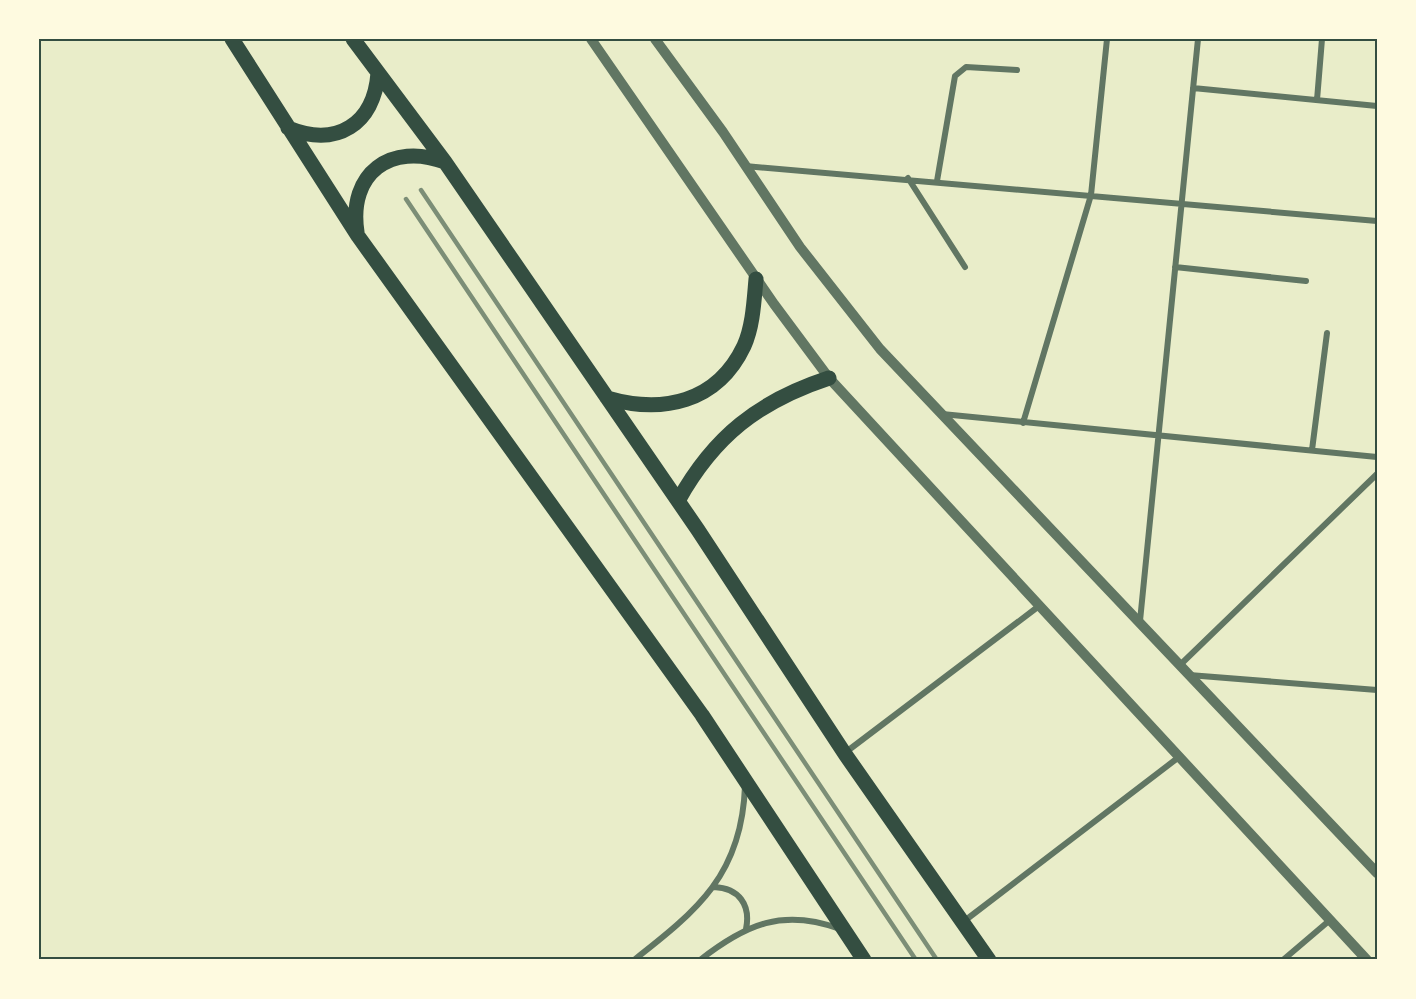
<svg xmlns="http://www.w3.org/2000/svg" width="1416" height="999" font-family="Montserrat,sans-serif">
  <style>
    .lines { fill: none; stroke-linecap: round; stroke-linejoin: round }
    .minor { stroke: #617663; stroke-width: 6 }
    .tertiary { stroke: #617663; stroke-width: 10 }
    .primary { stroke: #344e41; stroke-width: 15 }
    .rail { stroke: #7c8e77; stroke-width: 4.5 }
    .neatline { fill: none; stroke: #344e41; stroke-width: 2 }
  </style>
  <rect width="100%" height="100%" fill="#e9edc9"/>
  <g class="lines">
    <path class="minor" d="M1193,88L1377,106
      M1317,100L1322,39
      M745,166L1377,221
      M908,178L965,267
      M937,181L955,76L966,67L1017,70
      M1175,267L1306,281
      M942,414L1377,457
      M1023,423L1091,195L1107,39
      M1312,450L1327,333
      M1140,621L1198,39
      M1179,666L1377,474
      M1189,675L1377,690
      M846,752L1039,606
      M714,887C739,888 751,905 746,929
      M963,922L1179,757
      M634,960C698,910 742,874 745,786
      M700,960C746,924 783,908 840,929
      M1283,960L1330,920"/>
    <path class="tertiary" d="M591,39L774,304L829,378L1367,960
      M655,39L723,132L800,247L880,349L1377,873"/>
    <path class="primary" d="M232,39L358,236L702,715L864,960
      M353,39L445,162L698,530L845,754L989,960
      M288,128C337,148 374,124 378,73
      M357,232C348,173 391,142 445,162
      M607,398C662,414 717,403 744,346C753,326 754,301 756,279
      M678,501C714,436 759,401 829,378"/>
    <path class="rail" d="M421,190L937,960
      M406,199L916,960"/>
  </g>
  <rect width="1416" height="999" fill="none" stroke="#fefae0" stroke-width="81"/>
  <rect x="40" y="40" width="1336" height="918" class="neatline"/>
</svg>
